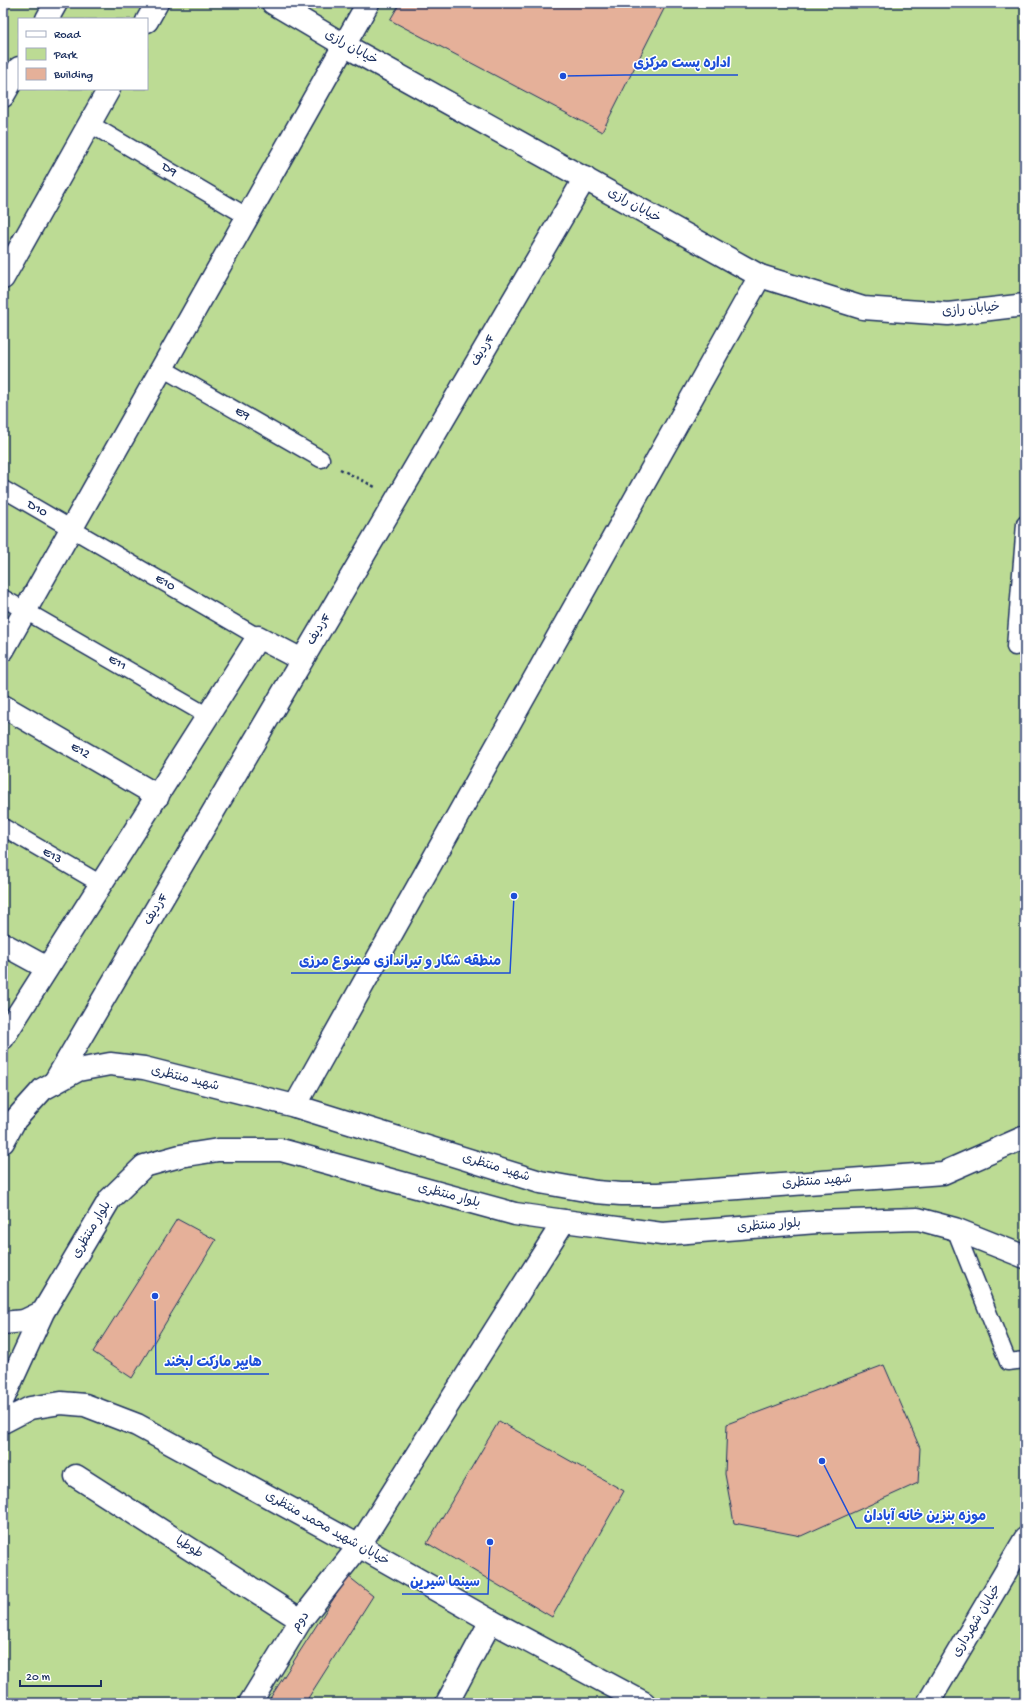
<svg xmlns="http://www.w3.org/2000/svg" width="1028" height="1706" font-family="'Gochi Hand','Playpen Sans Arabic',sans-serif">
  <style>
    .green { fill: #bcdb94; stroke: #6c8579; fill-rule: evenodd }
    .building { fill: #e5b099; stroke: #1b2f5e }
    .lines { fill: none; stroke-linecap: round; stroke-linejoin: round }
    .lane-casing { stroke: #1b2f5e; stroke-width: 19 }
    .street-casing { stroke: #1b2f5e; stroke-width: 25 }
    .secondary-casing { stroke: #1b2f5e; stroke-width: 25 }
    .primary-casing { stroke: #1b2f5e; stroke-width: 25 }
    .path { stroke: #1b2f5e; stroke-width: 2.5; stroke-dasharray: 3 3; stroke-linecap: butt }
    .lane { stroke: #fff; stroke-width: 16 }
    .street { stroke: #fff; stroke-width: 22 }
    .secondary { stroke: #fff; stroke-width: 22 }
    .primary { stroke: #fff; stroke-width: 22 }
    .labels { text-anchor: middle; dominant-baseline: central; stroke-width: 3; stroke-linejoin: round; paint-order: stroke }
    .street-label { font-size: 13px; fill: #1b2f5e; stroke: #fff }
    .leader { fill: none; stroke: #1d4ed8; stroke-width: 1.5 }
    .callout-dot { fill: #1d4ed8; stroke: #fff; stroke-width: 1.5 }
    .callout-label { font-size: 14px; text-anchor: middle; font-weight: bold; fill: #1d4ed8; stroke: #fff; stroke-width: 3; stroke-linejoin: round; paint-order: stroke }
  </style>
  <rect width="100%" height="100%" fill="#f7e7e0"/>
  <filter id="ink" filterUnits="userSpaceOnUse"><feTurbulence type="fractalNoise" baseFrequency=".025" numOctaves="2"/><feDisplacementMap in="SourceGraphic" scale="8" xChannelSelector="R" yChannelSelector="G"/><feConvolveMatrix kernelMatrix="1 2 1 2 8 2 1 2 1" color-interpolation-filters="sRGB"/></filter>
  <g filter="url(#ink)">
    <path class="green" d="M3,3H1025V1703H3ZM19,19H147V89H19Z"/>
    <path class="building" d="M400,3H667L602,132L390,20Z
      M177,1219L216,1240L132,1378L93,1352Z
      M884,1365L920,1448L918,1483L801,1536L734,1523L725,1474L727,1424Z
      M499,1421L624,1491L552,1617L427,1543Z
      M348,1576L373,1596L305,1703H267Z"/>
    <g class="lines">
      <g class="lane-casing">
        <path id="lane" d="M90,124L248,217
          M162,368L321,459
          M3,489L258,637
          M3,598L208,716
          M1015,647L1025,524
          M3,827L101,884
          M955,1229L1008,1362L1025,1360"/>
      </g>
      <g class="street-casing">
        <path id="street" d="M47,19L56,3
          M147,21L157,3
          M3,96L19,68
          M3,278L109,89
          M3,650L368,3
          M3,706L158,796
          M3,944L47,968
          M3,1038L258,637L302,660
          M54,1083L585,178
          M295,1106L760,276
          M76,1476L301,1620
          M250,1703L301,1620L359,1546
          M447,1703L491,1621"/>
      </g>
      <g class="secondary-casing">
        <path id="secondary" d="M273,3L344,45L760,276L863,308L948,314L1025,305
          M359,1546L564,1221"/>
      </g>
      <g class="primary-casing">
        <path id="primary" d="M3,1142L15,1120L43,1089L78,1070L110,1064L144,1068L295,1106L540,1182L596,1192L621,1194H658L943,1173L1025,1137
          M3,1323L24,1321L43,1312
          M3,1399L43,1312L110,1199L144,1166L180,1156L218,1150H281L515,1214L564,1221L662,1234L817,1222L918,1219L955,1229L1025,1257
          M3,1422L30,1408L61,1403L85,1405L137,1425L359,1546L491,1621L644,1703
          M928,1703L1025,1539"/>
      </g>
      <path class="path" d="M340,469L375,487"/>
      <use href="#lane" class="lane"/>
      <use href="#street" class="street"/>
      <use href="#secondary" class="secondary"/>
      <use href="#primary" class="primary"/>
    </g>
  </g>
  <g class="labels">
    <g class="street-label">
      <text transform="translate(351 48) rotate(29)">خیابان رازی</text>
      <text transform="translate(169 170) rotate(31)">D9</text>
      <text transform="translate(634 206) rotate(29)">خیابان رازی</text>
      <text transform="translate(971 310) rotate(-5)">خیابان رازی</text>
      <text transform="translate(483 351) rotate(-60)">ردیفF</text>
      <text transform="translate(242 414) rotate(30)">E9</text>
      <text transform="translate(37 509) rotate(30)">D10</text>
      <text transform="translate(165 583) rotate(30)">E10</text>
      <text transform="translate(319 630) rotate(-60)">ردیفF</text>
      <text transform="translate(117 663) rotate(30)">E11</text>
      <text transform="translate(80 751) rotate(30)">E12</text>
      <text transform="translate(52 856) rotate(30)">E13</text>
      <text transform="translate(156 910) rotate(-60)">ردیفF</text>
      <text transform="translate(185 1079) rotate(14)">شهید منتظری</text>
      <text transform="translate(496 1168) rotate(17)">شهید منتظری</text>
      <text transform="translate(817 1182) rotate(-4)">شهید منتظری</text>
      <text transform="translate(449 1196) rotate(15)">بلوار منتظری</text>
      <text transform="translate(769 1226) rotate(-4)">بلوار منتظری</text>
      <text transform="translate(92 1230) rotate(-59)">بلوار منتظری</text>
      <text transform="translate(327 1529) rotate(29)">خیابان شهید محمد منتظری</text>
      <text transform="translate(189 1548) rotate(32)">طوطیا</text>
      <text transform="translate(977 1621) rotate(-59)">خیابان شهرداری</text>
      <text transform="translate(301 1622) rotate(-55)">دوم</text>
    </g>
  </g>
  <path class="leader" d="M563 76L625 75H738M514 896L510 973H291M155 1296L156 1374H269M822 1461L856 1528H994M490 1542L488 1594H402"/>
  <g class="callout-dot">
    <circle cx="563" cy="76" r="4"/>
    <circle cx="514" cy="896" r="4"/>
    <circle cx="155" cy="1296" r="4"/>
    <circle cx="822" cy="1461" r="4"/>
    <circle cx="490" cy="1542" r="4"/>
  </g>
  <g class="callout-label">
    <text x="682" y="67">اداره پست مرکزی</text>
    <text x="400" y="965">منطقه شکار و تیراندازی ممنوع مرزی</text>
    <text x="213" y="1366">هایپر مارکت لبخند</text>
    <text x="925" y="1520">موزه بنزین خانه آبادان</text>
    <text x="445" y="1586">سینما شیرین</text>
  </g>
  <rect width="1028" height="1706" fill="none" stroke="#fff" stroke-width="16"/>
  <rect x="8" y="8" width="1012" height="1690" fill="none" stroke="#1b2f5e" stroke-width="1.5" filter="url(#ink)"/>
  <rect x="18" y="18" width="130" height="72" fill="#ffffff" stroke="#a4acbf"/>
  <rect x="26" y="31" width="20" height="6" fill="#ffffff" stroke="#a4acbf"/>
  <text x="54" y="38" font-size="12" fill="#1b2f5e">Road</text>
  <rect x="26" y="48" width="20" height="12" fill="#bcdb94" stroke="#a4acbf"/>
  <text x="54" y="58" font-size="12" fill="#1b2f5e">Park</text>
  <rect x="26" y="68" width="20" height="12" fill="#e5b099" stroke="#a4acbf"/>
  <text x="54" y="78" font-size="12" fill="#1b2f5e">Building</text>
  <path d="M20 1680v6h81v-6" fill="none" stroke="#1b2f5e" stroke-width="2"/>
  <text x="26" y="1680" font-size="12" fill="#1b2f5e" stroke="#ffffff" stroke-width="3" paint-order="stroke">20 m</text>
</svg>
